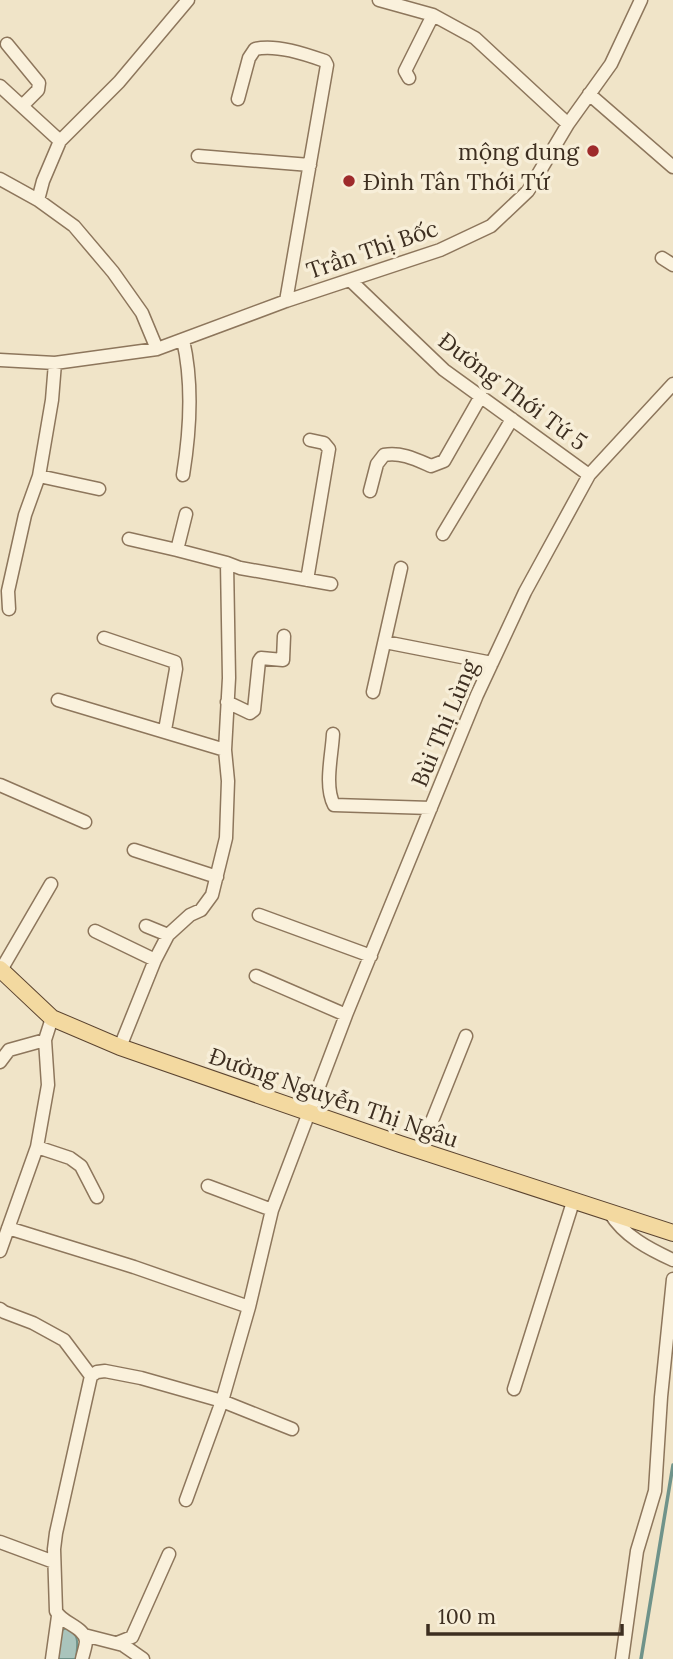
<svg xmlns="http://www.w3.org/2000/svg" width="673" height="1659" font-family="Lora,serif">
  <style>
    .water { fill: #a9c4bc; stroke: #6f938a; stroke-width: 2 }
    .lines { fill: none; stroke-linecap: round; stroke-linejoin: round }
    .stream { stroke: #6f938a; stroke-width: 3.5 }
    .minor-casing { stroke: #8d765c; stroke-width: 15 }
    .major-casing { stroke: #5b4430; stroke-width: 18 }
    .minor { stroke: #faf1dc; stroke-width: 12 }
    .major { stroke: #f3d9a0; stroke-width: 16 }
    .poi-dot { fill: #9e2a2b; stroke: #f7eed8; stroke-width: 2.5 }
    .labels { text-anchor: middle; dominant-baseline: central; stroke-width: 7; stroke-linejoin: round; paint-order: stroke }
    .poi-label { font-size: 23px; fill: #3d2e20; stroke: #f7eed8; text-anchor: end }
    .street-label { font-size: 23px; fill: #3d2e20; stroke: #f7eed8 }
  </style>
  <rect width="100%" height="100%" fill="#f0e4c8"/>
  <path class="water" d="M66,1628C81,1634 77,1645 76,1659H57L60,1631Z"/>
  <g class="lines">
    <path class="stream" d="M641,1659L673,1465"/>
    <g class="minor-casing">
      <path id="minor" d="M379,0L433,15L475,38L568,124
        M7,44L39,83L38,90L22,106
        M409,78L405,71L433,15
        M0,86L60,141
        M589,94L673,167
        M238,99L249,58L255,49C276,44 305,54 325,61L327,65L286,301
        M198,156L310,165
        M0,179L38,200L74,226L113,272L142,313L157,349
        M38,200L43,181L60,141L119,82L188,0
        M662,258L673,265
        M351,281L444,370L589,475
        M0,360L55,363L157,349L286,301L440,250L491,226L528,191L568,124L611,64L641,0
        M183,475C190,432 193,383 183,340
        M39,476L99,489
        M370,491L377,464L384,455C401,452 415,459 431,466L444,461L481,396
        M443,534L512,419
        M129,539L177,550
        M227,563L240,568L331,584
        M307,580L329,449L324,443L310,440
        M9,609L8,591L25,515L39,476L52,400L55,363
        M104,638L175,662L176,669L165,730
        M385,642L492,663
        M373,692L401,568
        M58,700L225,750
        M227,702L250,713L254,710L259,661L261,658L283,660L284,636
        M333,734C332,755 324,786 334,805L431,808
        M0,785L85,822
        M134,850L217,877
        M259,915L371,956
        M146,926L168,935
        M95,931L155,960
        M1,970L51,884
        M256,976L346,1015
        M120,1047L155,960L168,935L190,915L201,910L212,895L226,838L228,781L225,750L229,678L227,563L177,550L186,514
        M0,1062L9,1050L45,1040
        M37,1147L70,1158L81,1166L97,1197
        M420,1151L466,1036
        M208,1186L272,1210
        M610,1213C624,1236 649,1249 673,1260
        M8,1228L134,1267L249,1307
        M0,1251L37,1147L48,1085L45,1040L52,1018
        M0,1309L4,1312L33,1323L64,1340L91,1376
        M514,1389L573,1202
        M186,1500L222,1401L249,1307L272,1210L346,1015L477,695L525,592L589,475L673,384
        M0,1542L54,1562
        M84,1635L123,1645L143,1659
        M117,1643L132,1637L169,1554
        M52,1659L58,1616
        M82,1659C83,1654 86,1646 86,1641C85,1627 61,1623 56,1611L54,1549L56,1533L91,1376L97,1372L105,1371L141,1378L222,1401L292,1429
        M622,1659L637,1551L655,1491L661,1397L673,1279"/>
    </g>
    <g class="major-casing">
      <path id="major" d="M0,969L52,1018L120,1047L400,1144L673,1233"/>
    </g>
    <use href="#minor" class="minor"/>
    <use href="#major" class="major"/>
  </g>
  <g class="poi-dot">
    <circle cx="593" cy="151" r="7"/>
    <circle cx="349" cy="181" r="7"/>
  </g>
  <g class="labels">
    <g class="poi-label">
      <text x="579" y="151">mộng dung</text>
      <text x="363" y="181" text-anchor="start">Đình Tân Thới Tứ</text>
    </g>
    <g class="street-label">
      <text transform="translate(372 249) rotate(-19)">Trần Thị Bốc</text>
      <text transform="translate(513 391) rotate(37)">Đường Thới Tứ 5</text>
      <text transform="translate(444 723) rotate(-67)">Bùi Thị Lùng</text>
      <text transform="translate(334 1097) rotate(19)">Đường Nguyễn Thị Ngâu</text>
    </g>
  </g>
  <path d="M428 1624v10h194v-10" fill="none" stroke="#3d2e20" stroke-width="3.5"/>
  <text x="438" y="1624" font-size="21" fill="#3d2e20" stroke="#f7eed8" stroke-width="5" paint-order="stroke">100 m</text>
</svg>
